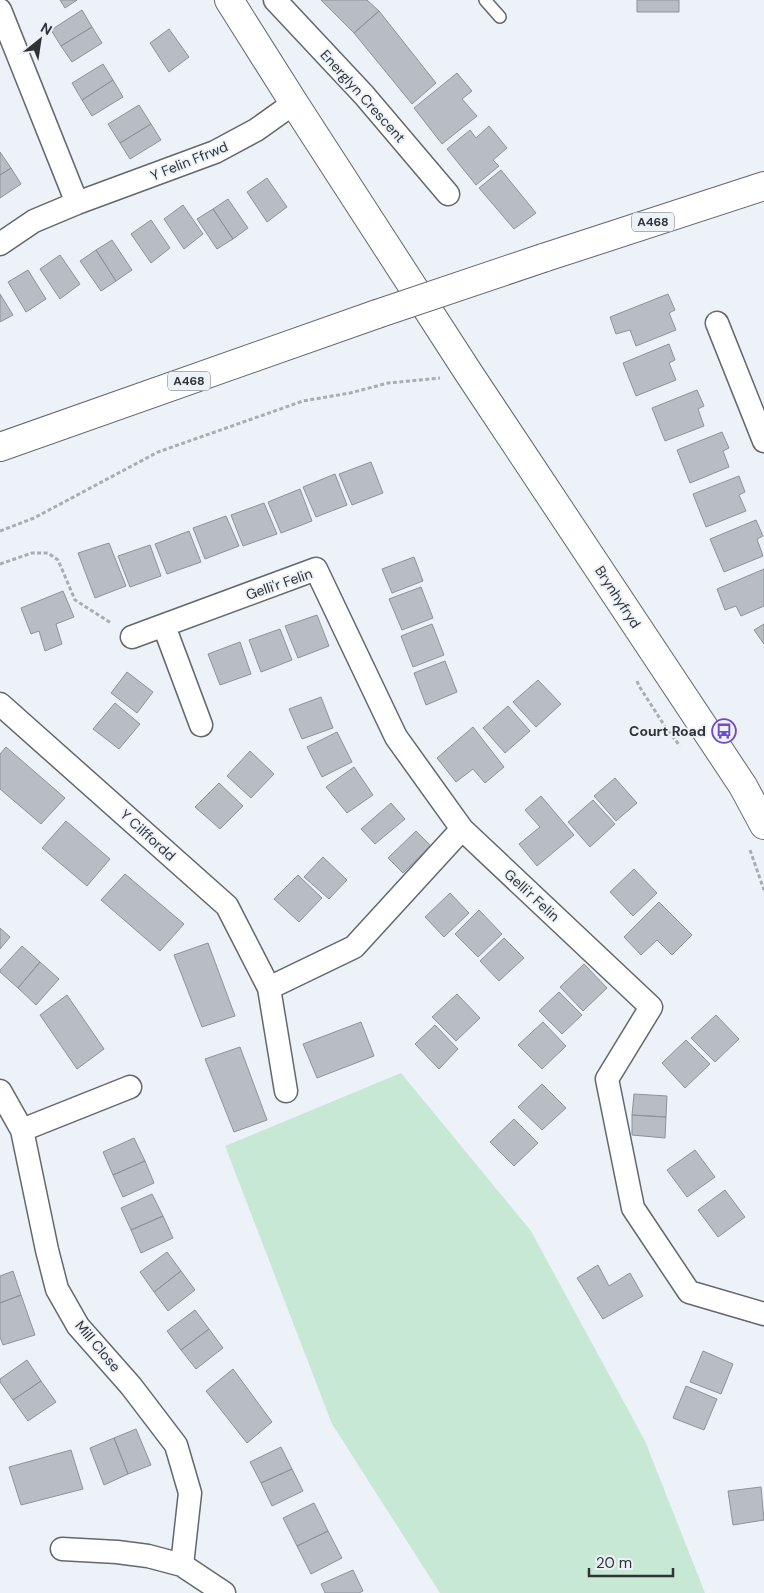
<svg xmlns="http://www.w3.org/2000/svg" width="764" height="1593" font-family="'DM Sans',sans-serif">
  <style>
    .green { fill: #c7e8d5 }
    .building { fill: #b7bdc3; stroke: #8d9498 }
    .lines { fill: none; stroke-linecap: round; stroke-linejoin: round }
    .service-casing { stroke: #62686d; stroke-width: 14 }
    .minor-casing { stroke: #62686d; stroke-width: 25 }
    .secondary-casing { stroke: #62686d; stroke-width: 30 }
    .primary-casing { stroke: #62686d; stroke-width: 30 }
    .path { stroke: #a9adb2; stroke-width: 3; stroke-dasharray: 4 2.5; stroke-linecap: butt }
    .service { stroke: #fff; stroke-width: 11 }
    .minor { stroke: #fff; stroke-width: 22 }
    .secondary { stroke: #fff; stroke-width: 28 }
    .primary { stroke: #fff; stroke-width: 28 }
    .primary-bridge-casing { stroke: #62686d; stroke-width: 30; stroke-linecap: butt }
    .primary-bridge { stroke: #fff; stroke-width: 28 }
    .labels { text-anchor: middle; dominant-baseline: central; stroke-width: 4; stroke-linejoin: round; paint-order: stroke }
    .shield { fill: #ecf2f8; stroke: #686c70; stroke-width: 1 }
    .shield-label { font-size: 12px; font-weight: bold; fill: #303335 }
    .street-label { font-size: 14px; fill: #303335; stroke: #ecf2f8 }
    .poi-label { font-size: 14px; font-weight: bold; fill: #303335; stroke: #ecf2f8; text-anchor: end }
  </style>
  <rect width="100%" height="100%" fill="#ecf2f8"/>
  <path class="green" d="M401,1073L531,1231L645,1441L705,1593H440L332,1424L225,1146Z"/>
  <path class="building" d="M60,0H77L65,8Z
    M321,0H367L379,11L354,33Z
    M637,0H679V12H637Z
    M82,10L92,27L61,46L51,30Z
    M379,11L436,83L412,104L354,33Z
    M92,27L102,43L72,62L61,46Z
    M169,29L189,57L169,72L150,43Z
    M103,64L113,80L82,100L72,83Z
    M457,73L472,91L462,99L477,116L442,144L414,108Z
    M113,80L123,97L92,116L82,100Z
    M139,105L151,124L120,143L108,124Z
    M151,124L161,140L130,159L120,143Z
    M489,126L507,148L493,160L499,166L476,185L447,149L470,130L476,138Z
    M0,152L11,168L0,175Z
    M11,168L21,184L0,198V175Z
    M501,170L536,213L514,229L479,188Z
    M267,178L287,207L267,222L247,192Z
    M228,199L248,228L233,239L213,209Z
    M183,205L203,234L184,249L164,219Z
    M213,209L233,239L217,249L197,219Z
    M151,220L170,248L151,263L131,234Z
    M112,240L132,270L116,281L96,250Z
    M96,250L116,281L101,291L80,261Z
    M60,255L80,284L60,299L40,269Z
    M28,270L46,299L26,312L8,282Z
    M0,294L13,315L0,322Z
    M668,294L675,310L669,313L676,330L636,346L630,330L616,334L610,317Z
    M669,344L675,360L669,363L676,380L636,396L623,363Z
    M697,390L704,406L698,409L704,426L665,441L652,408Z
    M722,432L729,448L723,451L729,467L690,483L677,450Z
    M371,462L383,493L352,505L339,474Z
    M335,474L347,505L316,517L303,487Z
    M739,476L745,492L739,495L746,511L706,527L693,494Z
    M300,489L312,521L281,533L268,502Z
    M264,503L277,534L243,546L231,515Z
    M226,516L239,546L205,559L193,528Z
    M756,520L763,536L757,539L763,556L724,572L710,539Z
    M189,531L201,562L167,574L155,544Z
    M109,543L126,586L95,598L78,553Z
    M150,545L161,576L130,587L118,556Z
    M414,557L423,581L392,593L382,569Z
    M764,569V606L741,616L736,606L725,610L717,589Z
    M421,587L433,618L402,630L389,599Z
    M63,591L74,617L56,624L62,644L45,651L39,631L31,634L21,608Z
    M317,615L329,646L298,658L285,626Z
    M432,624L444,655L413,667L401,636Z
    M764,624V644L754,630Z
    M280,629L292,660L261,672L249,640Z
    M240,642L251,674L220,685L208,654Z
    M445,661L457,692L426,705L414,673Z
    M127,672L153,692L137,713L111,693Z
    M538,680L561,704L536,727L513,702Z
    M321,697L333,728L302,739L289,709Z
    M115,703L140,724L119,749L93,729Z
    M508,706L530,731L505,753L483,728Z
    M473,727L504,767L485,783L473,769L456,782L437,758Z
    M337,732L352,762L322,777L307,747Z
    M6,747L65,798L41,824L0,789V754Z
    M250,751L274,774L251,798L227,776Z
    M354,767L373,795L347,813L326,787Z
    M615,778L637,803L616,821L594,796Z
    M219,783L243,806L220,829L195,807Z
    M541,796L574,835L537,866L519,844L540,827L525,810Z
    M593,800L615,824L590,847L568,822Z
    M391,803L405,819L375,844L361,829Z
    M66,821L110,859L87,886L42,848Z
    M416,831L431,846L403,873L388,858Z
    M323,857L347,880L329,899L304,877Z
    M634,869L657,893L633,916L610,892Z
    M125,874L184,924L160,951L101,900Z
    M298,875L322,898L299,922L274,899Z
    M450,893L469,913L444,937L425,917Z
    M659,902L692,935L672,955L657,940L641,955L624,937Z
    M479,910L502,934L478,957L455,934Z
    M0,928L10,937L0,949Z
    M504,938L524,958L499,981L480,961Z
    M208,943L235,1016L202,1027L174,955Z
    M22,946L40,962L18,988L0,972V970Z
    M40,962L59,979L36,1005L18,988Z
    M584,964L607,988L583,1011L560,987Z
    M559,992L582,1015L562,1034L539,1011Z
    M457,994L480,1018L456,1041L432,1017Z
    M67,995L104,1049L77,1069L40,1015Z
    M716,1015L739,1039L715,1062L691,1038Z
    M361,1022L374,1056L317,1078L303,1044Z
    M543,1022L566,1046L542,1069L518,1045Z
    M435,1025L458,1049L439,1069L415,1044Z
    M686,1040L710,1064L685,1088L662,1063Z
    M240,1047L267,1120L234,1132L205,1059Z
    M542,1084L566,1108L542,1130L518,1107Z
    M634,1094L667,1096L666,1117L632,1115Z
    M632,1115L666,1117L665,1138L632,1135Z
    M514,1119L538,1143L514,1166L490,1142Z
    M134,1138L145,1161L113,1175L103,1152Z
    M695,1150L715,1177L687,1197L667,1170Z
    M145,1161L154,1183L123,1197L113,1175Z
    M725,1190L745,1217L718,1237L698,1210Z
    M152,1194L163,1216L131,1230L121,1208Z
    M163,1216L173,1238L141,1253L131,1230Z
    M167,1252L181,1271L154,1292L140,1272Z
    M598,1265L609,1286L630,1273L643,1296L603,1319L577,1278Z
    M13,1271L21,1295L0,1303V1276Z
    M181,1271L195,1290L168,1311L154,1292Z
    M21,1295L35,1335L3,1345L0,1337V1303Z
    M195,1310L209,1329L181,1350L167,1331Z
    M209,1329L223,1348L196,1369L181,1350Z
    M703,1351L733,1364L721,1394L690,1382Z
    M27,1360L41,1381L13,1400L0,1382V1379Z
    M233,1369L272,1422L247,1443L206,1391Z
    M41,1381L56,1402L28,1421L13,1400Z
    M686,1386L717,1399L704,1430L673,1418Z
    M136,1429L151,1465L128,1474L114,1438Z
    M114,1438L128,1474L104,1485L90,1448Z
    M281,1447L292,1469L261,1483L250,1462Z
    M71,1450L83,1489L21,1505L9,1467Z
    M292,1469L303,1491L272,1506L261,1483Z
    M761,1487L764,1520L733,1525L728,1491Z
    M314,1503L328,1531L297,1546L283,1518Z
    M328,1531L342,1558L311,1574L297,1546Z
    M353,1570L363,1591L359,1593H325L321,1584Z"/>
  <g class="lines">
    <g class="service-casing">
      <path id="service" d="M485,0L500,17"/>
    </g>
    <g class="minor-casing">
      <path id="minor" d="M275,0L364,95L448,194
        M0,10L77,203
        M0,244L34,221L77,203L215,152L256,130L294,103
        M717,323L764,441
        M164,626L201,725
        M132,637L316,569L396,737L462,829L651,1007L607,1079L633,1208L689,1292L764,1314
        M0,704L227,906L269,988L286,1091
        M269,988L354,947L462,829
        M0,1091L22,1130L47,1250L57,1289L78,1326L131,1386L176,1445L190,1493L182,1565
        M22,1130L130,1087
        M62,1549L117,1552L148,1556L182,1565L224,1593"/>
    </g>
    <g class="secondary-casing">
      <path id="secondary" d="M229,0L294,103L468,372L743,786L764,825"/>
    </g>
    <g class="primary-casing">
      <path id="primary" d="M543,258L764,186
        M0,447L377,314"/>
    </g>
    <path class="path" d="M0,531L34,518L158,452L249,420L303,401L350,393L388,383L440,378
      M0,564L32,553H48L58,560L75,600L111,623
      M637,681L639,686L666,728L680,746
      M750,850L764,890"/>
    <use href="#service" class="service"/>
    <use href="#minor" class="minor"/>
    <use href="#secondary" class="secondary"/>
    <use href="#primary" class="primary"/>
    <g class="primary-bridge-casing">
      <path id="primary-bridge" d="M377,314L543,258"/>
    </g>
    <use href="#primary-bridge" class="primary-bridge"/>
  </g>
  <defs>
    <g id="bus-ring" transform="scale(1.25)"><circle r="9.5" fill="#ecf2f8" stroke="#724ac3" stroke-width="1.5"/><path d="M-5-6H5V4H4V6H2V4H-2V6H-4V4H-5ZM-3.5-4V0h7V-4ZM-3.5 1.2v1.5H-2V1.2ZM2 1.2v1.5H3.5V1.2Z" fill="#724ac3"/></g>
  </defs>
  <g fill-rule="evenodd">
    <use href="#bus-ring" x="724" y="731"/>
  </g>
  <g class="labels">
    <g class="shield">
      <rect x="632" y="212.5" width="42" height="19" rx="4"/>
      <rect x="168" y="371.5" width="42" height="19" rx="4"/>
    </g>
    <g class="shield-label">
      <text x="653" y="222">A468</text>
      <text x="189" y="381">A468</text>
    </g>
    <g class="street-label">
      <text transform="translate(363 96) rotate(48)">Energlyn Crescent</text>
      <text transform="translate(189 161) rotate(-22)">Y Felin Ffrwd</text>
      <text transform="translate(279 584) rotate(-19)">Gelli'r Felin</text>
      <text transform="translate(618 597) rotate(57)">Brynhyfryd</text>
      <text transform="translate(148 835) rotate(42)">Y Cilffordd</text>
      <text transform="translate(532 895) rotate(43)">Gelli'r Felin</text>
      <text transform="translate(98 1346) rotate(50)">Mill Close</text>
    </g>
    <g class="poi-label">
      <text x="706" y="731">Court Road</text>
    </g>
  </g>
  <g transform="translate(40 40) rotate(30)" stroke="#ecf2f8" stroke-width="4" paint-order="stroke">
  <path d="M0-4L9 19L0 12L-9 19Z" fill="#303335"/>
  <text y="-8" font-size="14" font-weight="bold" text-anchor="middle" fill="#303335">N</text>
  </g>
  <path d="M589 1568v8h84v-8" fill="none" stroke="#303335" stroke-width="2.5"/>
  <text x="596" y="1568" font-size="15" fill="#303335" stroke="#ecf2f8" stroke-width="4" paint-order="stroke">20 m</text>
</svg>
